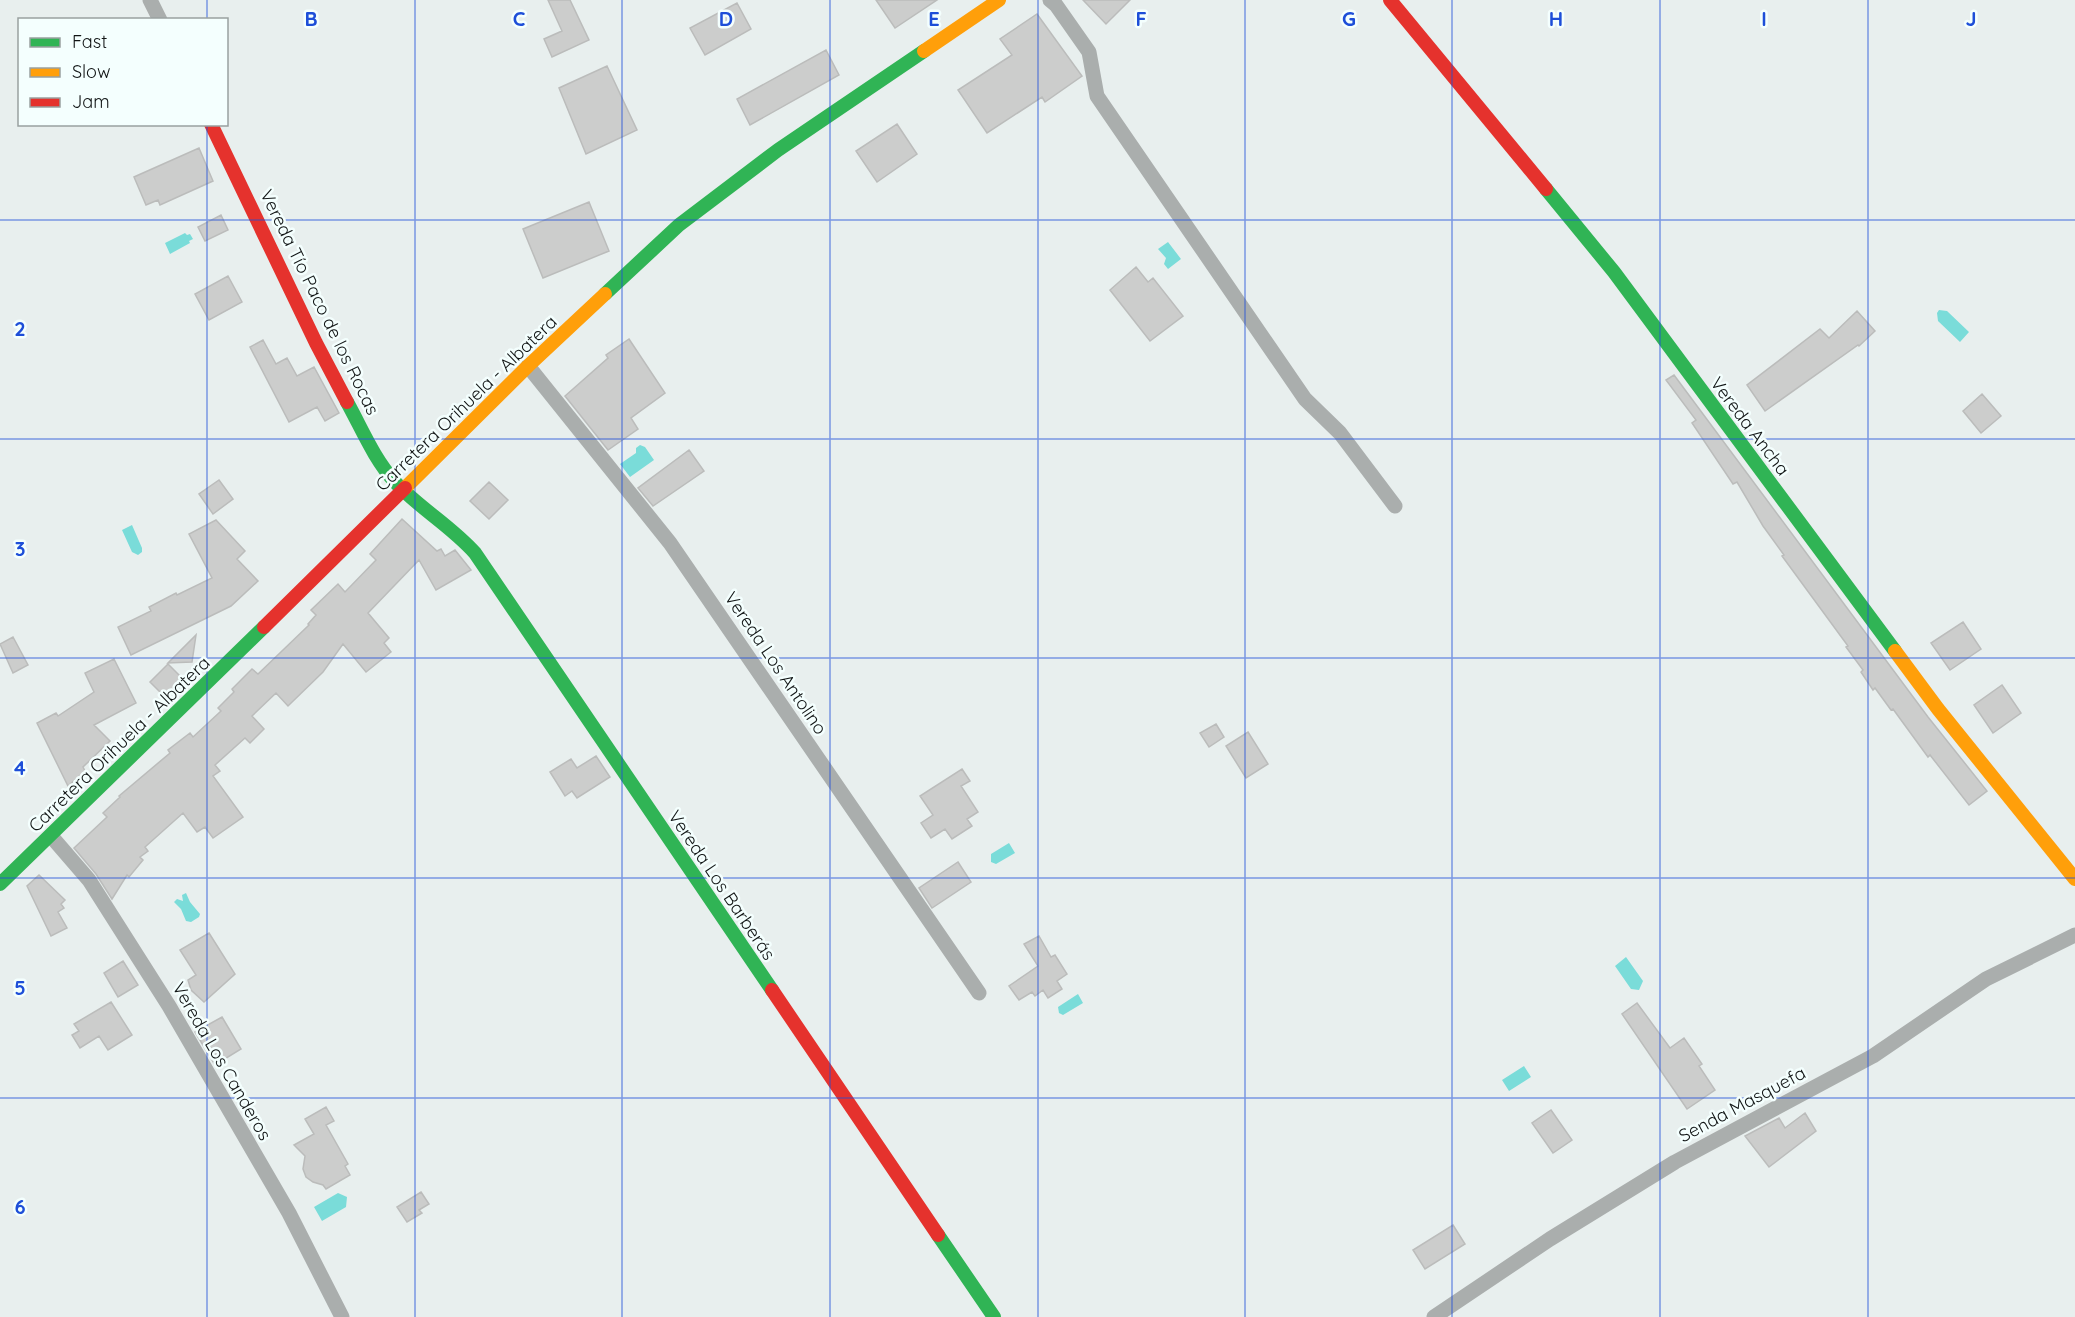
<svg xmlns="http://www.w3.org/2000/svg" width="2075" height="1317" font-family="Quicksand,sans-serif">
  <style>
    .water { fill: #7adcd9 }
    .building { fill: #cccdcc; stroke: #bbbcbb; stroke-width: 1.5 }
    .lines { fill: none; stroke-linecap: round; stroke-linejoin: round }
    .street { stroke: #aaaead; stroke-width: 15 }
    .fast { stroke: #30b455; stroke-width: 14 }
    .slow { stroke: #ff9f0a; stroke-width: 14 }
    .jam { stroke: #e5322d; stroke-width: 14 }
    .grid { fill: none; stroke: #1d4ed8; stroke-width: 1.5; stroke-opacity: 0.55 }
    .labels { text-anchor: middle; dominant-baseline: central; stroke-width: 5; stroke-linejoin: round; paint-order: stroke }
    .street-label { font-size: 18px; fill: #101414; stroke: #f4fffe }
    .grid-label { font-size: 20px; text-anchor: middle; font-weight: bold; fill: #1d4ed8; stroke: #f4fffe; stroke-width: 5; stroke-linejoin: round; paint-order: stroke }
  </style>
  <rect width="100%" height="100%" fill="#e8efee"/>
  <path class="water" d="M185,233L187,235L190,234L193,239L189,241L190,243L170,254L165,243Z
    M1168,242L1181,259L1168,269L1164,264L1166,258L1158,249Z
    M1939,310L1947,311L1969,332L1960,342L1938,321L1937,313Z
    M640,445L645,447L654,460L630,477L620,464L636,453V448Z
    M132,525L142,548V552L138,555L132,552L122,530Z
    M1009,843L1015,853L996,864L991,862V854Z
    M186,893L190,902L200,914L199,917L191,922L186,921L181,909L174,902L177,899L183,901L182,895Z
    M1626,957L1643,981L1639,990L1631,989L1615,966Z
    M1078,994L1083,1003L1063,1015L1059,1013L1058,1007Z
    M1524,1066L1531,1077L1509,1091L1502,1080Z
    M338,1193L347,1197L346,1207L322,1221L314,1207Z"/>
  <path class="building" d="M548,0H570L589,40L552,57L544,39L562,31Z
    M876,0H937L895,28Z
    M1083,0H1130L1106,24Z
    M737,3L751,29L705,55L690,28Z
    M1037,14L1082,76L1045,102L1042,97L987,133L958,90L1012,55L1000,39Z
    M826,50L839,75L750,125L737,99Z
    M607,66L637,130L586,154L559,88Z
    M897,124L917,154L877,182L856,151Z
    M199,148L213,181L160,205L158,200L146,205L134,177Z
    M589,202L609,251L543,278L523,229Z
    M221,215L228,230L205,241L198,227Z
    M1136,267L1148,282L1153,278L1183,316L1150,341L1110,290Z
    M228,276L242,302L209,320L195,294Z
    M1857,311L1875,331L1859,346L1858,345L1765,411L1747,385L1820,329L1829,338Z
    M629,339L665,393L631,418L638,429L608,450L565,396L608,358L606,355Z
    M263,340L276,364L287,358L297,376L314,367L339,413L325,421L317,407L289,422L250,347Z
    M1674,375L1928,717L1987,791L1969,805L1930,755L1928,757L1893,709L1891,710L1875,688L1873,690L1861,672L1863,670L1846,647L1848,646L1782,556L1784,555L1763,526L1737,482L1733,484L1692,423L1696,420L1666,380Z
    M1982,394L2001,416L1981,433L1963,411Z
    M689,450L704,471L653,506L638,488Z
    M219,480L233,499L213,514L199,494Z
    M489,482L508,500L489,519L470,501Z
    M402,519L437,551L441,549L445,556L455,550L471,570L436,590L419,560L368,613L389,638L384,643L391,652L366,672L343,644L323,672L288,706L276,693L252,716L264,729L250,743L245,738L215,765L220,771L213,776L243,817L213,838L205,827L197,832L183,813L145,847L148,851L140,857L143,860L129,877L127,875L112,899L96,874L74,848L107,817L103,813L120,797L119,796L170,753L168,750L190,733L193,737L221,711L218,708L234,692L232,689L252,669L258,674L309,625L308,624L316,615L311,610L338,584L345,592L376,560L370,554Z
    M216,520L245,551L237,559L258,581L231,606L131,655L118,627L151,611L149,607L176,593L177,595L212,578L189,534Z
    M1963,622L1981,649L1950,670L1931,643Z
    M196,635L192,662L168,663Z
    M13,637L28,665L13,673L0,644Z
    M114,659L136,703L94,725L110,741L83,767L85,771L68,786L37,723L56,713L58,716L94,692L85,673Z
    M168,664L184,680L165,697L150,682Z
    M2002,685L2021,713L1993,733L1974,705Z
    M1216,724L1224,737L1209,747L1200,733Z
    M1248,732L1268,764L1246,778L1226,746Z
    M596,756L610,777L577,798L572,791L565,796L550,772L571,759L577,768Z
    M962,769L970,781L961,786L978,812L967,819L972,826L952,839L945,829L931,838L921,823L933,815L920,796Z
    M958,862L971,882L932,908L919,888Z
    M39,875L65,900L61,904L64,908L58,912L67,928L51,936L27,886Z
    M209,933L235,974L204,1002L191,990L188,980L196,975L180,950Z
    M1039,936L1051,957L1055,955L1067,974L1057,981L1062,989L1048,998L1043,990L1035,996L1032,992L1019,1000L1009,986L1038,966L1024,944Z
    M123,961L138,985L118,997L104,973Z
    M111,1002L132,1035L108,1050L99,1036L80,1048L72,1035L79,1031L74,1024Z
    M1637,1003L1670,1048L1684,1038L1702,1064L1699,1066L1715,1090L1687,1109L1622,1014Z
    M222,1017L241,1049L215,1065L195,1032Z
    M326,1107L334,1121L326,1125L348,1164L345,1166L350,1175L326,1189L323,1185L313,1182L306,1177L303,1169L305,1156L294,1145L314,1134L305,1119Z
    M1551,1110L1572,1140L1553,1153L1532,1123Z
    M1805,1113L1816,1131L1769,1167L1745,1136L1779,1118L1785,1128Z
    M421,1192L429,1204L419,1210L422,1213L407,1222L397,1207Z
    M1453,1225L1465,1244L1425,1269L1413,1250Z"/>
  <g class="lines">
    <path class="street" d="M150,0L160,20
      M1050,0L1056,5L1089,52L1097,96L1305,399L1340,433L1395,506
      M528,366L670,543L979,993
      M51,836L89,880L169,1006L289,1213L342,1317
      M1434,1317L1550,1239L1675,1162L1873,1056L1986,979L2075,935"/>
    <path class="fast" d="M1546,189L1614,272L1895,651
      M605,294L679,225L778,150L924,51
      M347,402C362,429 374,459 395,482C419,508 451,526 475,553L772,990
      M0,884L264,627
      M938,1235L994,1317"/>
    <path class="slow" d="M924,51L999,0
      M405,488L528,366L605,294
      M1895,651L1938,709L2075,879"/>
    <path class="jam" d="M1390,0L1546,189
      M211,124L316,343L347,402
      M264,627L405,488
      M772,990L938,1235"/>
  </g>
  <path class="grid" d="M207,0V20M415,0V1317M622,0V1317M830,0V1317M1038,0V1317M1245,0V1317M1452,0V1317M1660,0V1317M1868,0V1317M207,124V1317M0,220H2075M0,439H2075M0,658H2075M0,878H2075M0,1098H2075"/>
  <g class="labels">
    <g class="street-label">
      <text transform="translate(320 302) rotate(64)">Vereda Tío Paco de los Rocas</text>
      <text transform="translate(466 403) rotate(-44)">Carretera Orihuela - Albatera</text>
      <text transform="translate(1750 426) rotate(53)">Vereda Ancha</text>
      <text transform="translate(776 663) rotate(56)">Vereda Los Antolino</text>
      <text transform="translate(119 744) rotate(-44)">Carretera Orihuela - Albatera</text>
      <text transform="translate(722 885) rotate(56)">Vereda Los Barberás</text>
      <text transform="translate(222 1061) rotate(60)">Vereda Los Canderos</text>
      <text transform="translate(1742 1104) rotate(-28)">Senda Masquefa</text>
    </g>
  </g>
  <g class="grid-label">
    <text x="311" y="26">B</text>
    <text x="519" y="26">C</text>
    <text x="726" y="26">D</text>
    <text x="934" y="26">E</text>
    <text x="1141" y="26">F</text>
    <text x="1349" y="26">G</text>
    <text x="1556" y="26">H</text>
    <text x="1764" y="26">I</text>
    <text x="1971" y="26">J</text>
    <text x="20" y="336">2</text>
    <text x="20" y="556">3</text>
    <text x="20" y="775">4</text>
    <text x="20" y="995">5</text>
    <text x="20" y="1214">6</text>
  </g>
  <rect x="18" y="18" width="210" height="108" fill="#f4fffe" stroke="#99a1a0" stroke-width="1.5"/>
  <rect x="30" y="38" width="30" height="9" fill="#30b455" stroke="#99a1a0" stroke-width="1.5"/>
  <text x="72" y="48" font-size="18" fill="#101414">Fast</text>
  <rect x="30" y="68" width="30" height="9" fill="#ff9f0a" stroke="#99a1a0" stroke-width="1.5"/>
  <text x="72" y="78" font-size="18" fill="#101414">Slow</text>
  <rect x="30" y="98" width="30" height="9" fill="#e5322d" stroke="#99a1a0" stroke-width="1.5"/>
  <text x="72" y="108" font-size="18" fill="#101414">Jam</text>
</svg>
